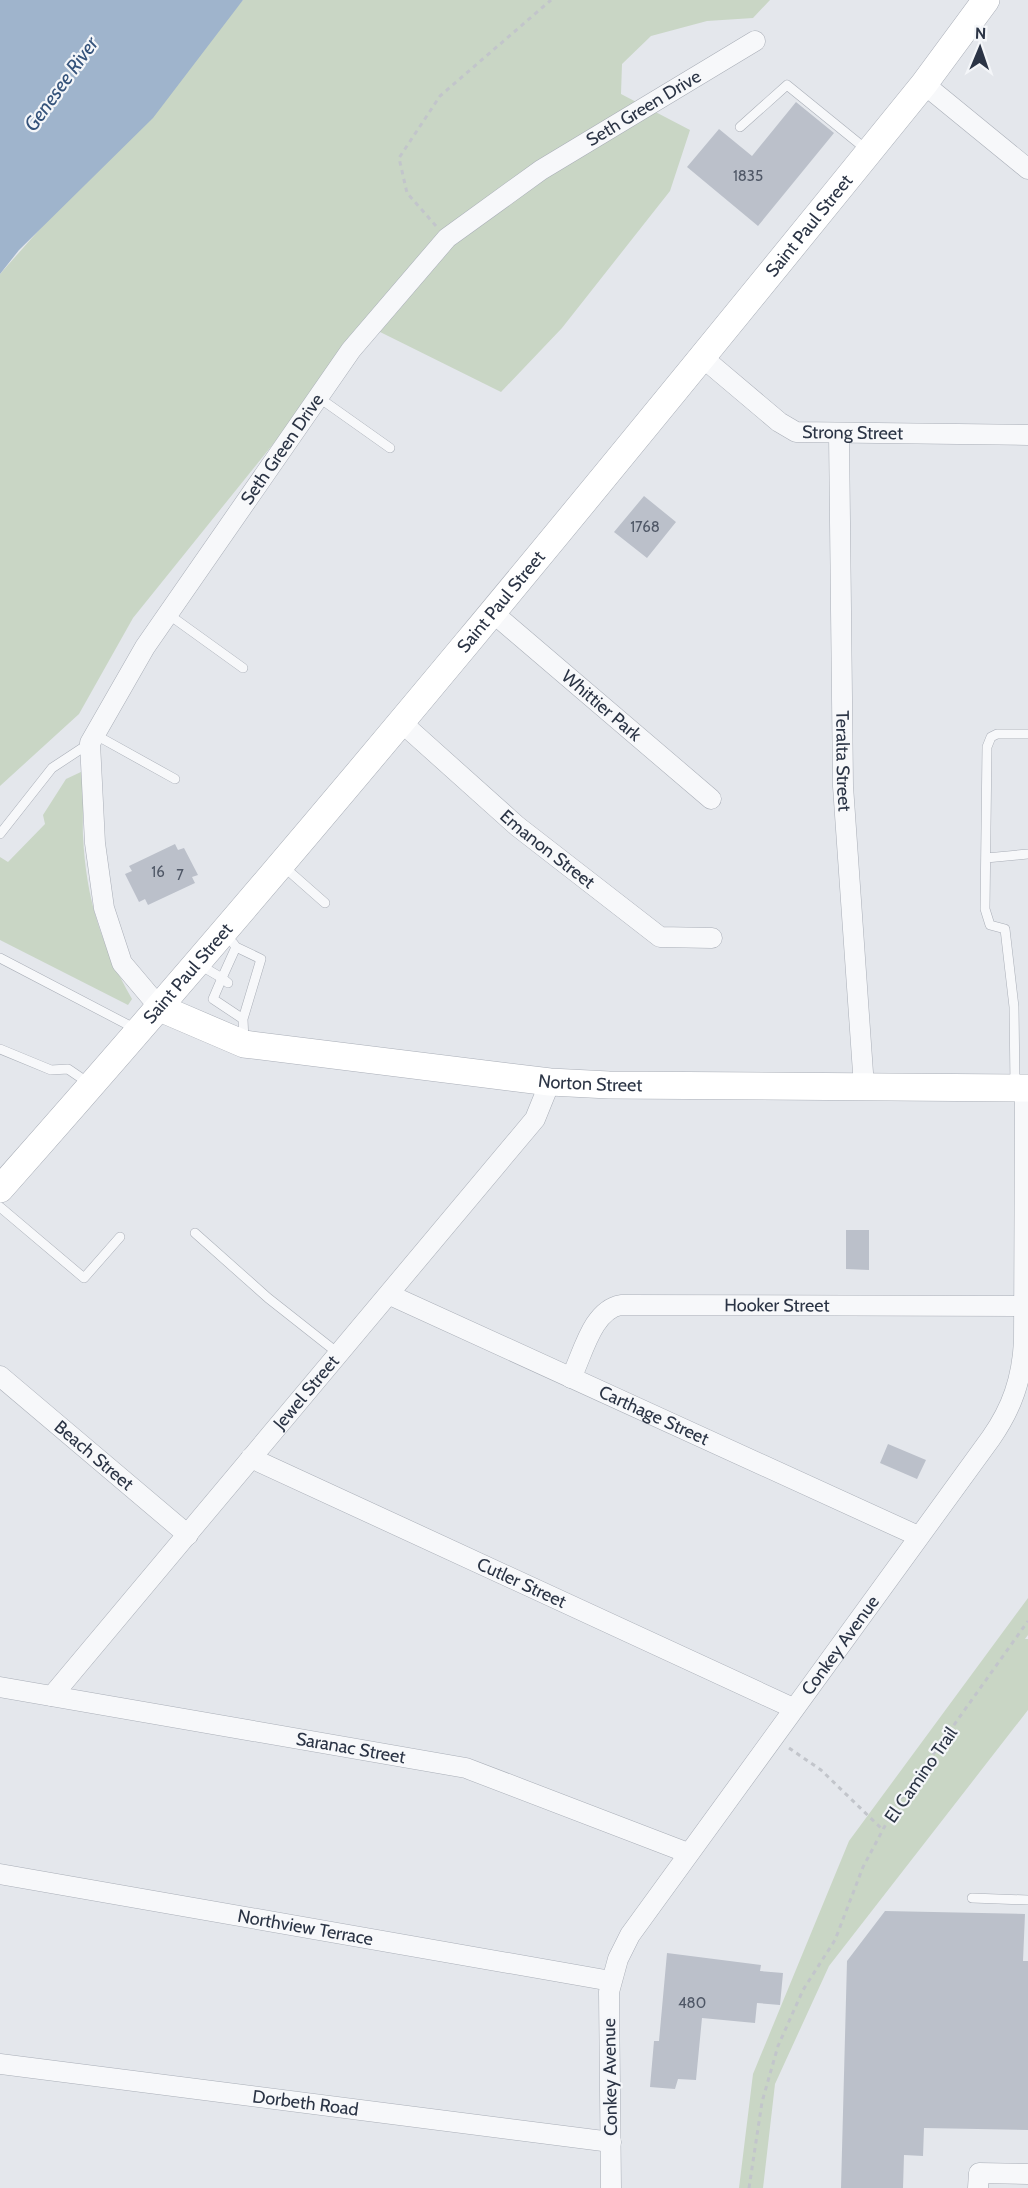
<svg xmlns="http://www.w3.org/2000/svg" width="1028" height="2188" font-family="Cabin,sans-serif">
  <style>
    .green { fill: #c9d6c5 }
    .water { fill: #9fb4cc }
    .building { fill: #bbc0ca }
    .lines { fill: none; stroke-linecap: round; stroke-linejoin: round }
    .lane-casing { stroke: #a9aeb7; stroke-width: 10 }
    .street-casing { stroke: #a9aeb7; stroke-width: 21 }
    .secondary-casing { stroke: #a9aeb7; stroke-width: 28 }
    .path { stroke: #c2c5cb; stroke-width: 3; stroke-dasharray: 4.5 4.5; stroke-linecap: butt }
    .lane { stroke: #f7f8fa; stroke-width: 9 }
    .street { stroke: #f7f8fa; stroke-width: 20 }
    .secondary { stroke: #fff; stroke-width: 27 }
    .labels { text-anchor: middle; dominant-baseline: central; stroke-width: 4.5; stroke-linejoin: round; paint-order: stroke }
    .number-label { font-size: 15px; fill: #4f5766 }
    .street-label { font-size: 18px; fill: #2b3445; stroke: #f4f6f9 }
    .water-label { font-size: 20px; font-style: italic; fill: #34527a; stroke: #f4f6f9 }
  </style>
  <rect width="100%" height="100%" fill="#e4e7ec"/>
  <path class="green" d="M243,0H770L753,18L707,21L651,36L622,64L621,94L690,130L670,191L562,328L501,392L368,326L133,618L79,714L0,786V274Z
    M83,771C85,793 82,814 83,836C86,899 101,944 132,999L128,1005L0,940V857L8,862L45,824L43,815L66,779Z
    M1028,1598V1635L1025,1639H1028V1710L829,1966L775,2084L763,2188H739L753,2074L849,1841Z"/>
  <path class="water" d="M0,0H243L153,118L19,250L0,274Z"/>
  <path class="building" d="M796,102L834,133L758,226L687,167L719,129L752,156Z
    M644,496L676,522L647,558L614,532Z
    M175,844L178,850L184,848L198,875L192,877L195,883L148,905L145,899L139,902L125,874L132,871L129,866Z
    M846,1230H869V1270L846,1269Z
    M888,1444L926,1460L917,1479L880,1463Z
    M885,1911L1025,1914L1023,1961H1028V2130L924,2128L923,2156L904,2155L903,2188H841L847,1961Z
    M667,1953L761,1965L760,1971L783,1973L780,2005L757,2003L755,2023L702,2018L696,2080L678,2079L675,2089L650,2087L654,2041H659Z"/>
  <g class="lines">
    <g class="lane-casing">
      <path id="lane" d="M740,127L787,85L867,150
        M318,397L390,448
        M168,614L243,668
        M94,734L175,779
        M0,834L52,768L90,743
        M986,858L1028,854
        M283,866L325,903
        M236,947L261,959L243,1019
        M0,958L136,1029
        M198,964L222,978L236,947L233,943
        M228,983L222,978L213,999L243,1019L244,1041
        M0,1049L51,1070L68,1069L90,1084
        M1015,1085L1014,1007L1005,929L990,925L985,909L987,747L991,737L997,734H1028
        M0,1207L84,1278L120,1237
        M195,1233L268,1298L339,1354
        M972,1898L1028,1900"/>
    </g>
    <g class="street-casing">
      <g id="street">
        <path d="M924,84L1028,169"/>
        <path id="s1" d="M702,357L779,422L796,432L1028,435"/>
        <path id="s2" d="M839,434L843,786L864,1087"/>
        <path id="s3" d="M492,612L711,799"/>
        <path id="s4" d="M401,722L517,826L660,937L712,938"/>
        <path id="s5" d="M160,1008L122,963L104,908L95,843L90,743L145,647L351,350L447,238L541,170L755,41"/>
        <path id="s6" d="M390,1295L918,1536"/>
        <path id="s7" d="M0,1376L188,1535"/>
        <path id="s8" d="M571,1378C583,1354 592,1310 621,1305L1024,1306"/>
        <path id="s9" d="M251,1458L793,1708"/>
        <path id="s10" d="M0,1687L466,1768L688,1853"/>
        <path id="s11" d="M52,1696L535,1119L550,1082"/>
        <path id="s12" d="M0,1874L611,1981"/>
        <path id="s13" d="M0,2064L611,2142"/>
        <path id="s14" d="M611,2188L609,1992L618,1959L630,1935L991,1438C1012,1408 1022,1379 1024,1341L1025,1088"/>
        <path d="M978,2188L979,2173L1028,2174"/>
      </g>
    </g>
    <g class="secondary-casing">
      <g id="secondary">
        <path id="s15" d="M160,1008L244,1044L550,1082L609,1085L1028,1088"/>
        <path id="s16" d="M0,1189C318,830 622,457 924,84L986,0"/>
      </g>
    </g>
    <path class="path" d="M436,226L407,193L399,158L440,96L551,0
      M789,1748L821,1770L882,1829
      M749,2188L762,2102L778,2046L803,1990L835,1940L863,1867L894,1809L1028,1621"/>
    <use href="#lane" class="lane"/>
    <use href="#street" class="street"/>
    <use href="#secondary" class="secondary"/>
  </g>
  <g class="labels">
    <g class="number-label">
      <text x="748" y="176">1835</text>
      <text x="645" y="527">1768</text>
      <text x="158" y="872">16</text>
      <text x="180" y="875">7</text>
      <text x="692" y="2003">480</text>
    </g>
    <g class="street-label">
      <text stroke="none"><textPath href="#s5" startOffset="1138">Seth Green Drive</textPath></text>
      <text stroke="none"><textPath href="#s16" startOffset="1258">Saint Paul Street</textPath></text>
      <text stroke="none"><textPath href="#s1" startOffset="177">Strong Street</textPath></text>
      <text stroke="none"><textPath href="#s5" startOffset="634">Seth Green Drive</textPath></text>
      <text stroke="none"><textPath href="#s16" startOffset="772">Saint Paul Street</textPath></text>
      <text stroke="none"><textPath href="#s3" startOffset="144">Whittier Park</textPath></text>
      <text stroke="none"><textPath href="#s2" startOffset="327">Teralta Street</textPath></text>
      <text stroke="none"><textPath href="#s4" startOffset="194">Emanon Street</textPath></text>
      <text stroke="none"><textPath href="#s16" startOffset="286">Saint Paul Street</textPath></text>
      <text stroke="none"><textPath href="#s15" startOffset="440">Norton Street</textPath></text>
      <text stroke="none"><textPath href="#s8" startOffset="248">Hooker Street</textPath></text>
      <text stroke="none"><textPath href="#s11" startOffset="396">Jewel Street</textPath></text>
      <text stroke="none"><textPath href="#s6" startOffset="290">Carthage Street</textPath></text>
      <text stroke="none"><textPath href="#s7" startOffset="123">Beach Street</textPath></text>
      <text stroke="none"><textPath href="#s9" startOffset="298">Cutler Street</textPath></text>
      <text stroke="none"><textPath href="#s14" startOffset="615">Conkey Avenue</textPath></text>
      <text stroke="none"><textPath href="#s10" startOffset="356">Saranac Street</textPath></text>
      <text transform="translate(921 1775) rotate(-55)">El Camino Trail</text>
      <text stroke="none"><textPath href="#s12" startOffset="310">Northview Terrace</textPath></text>
      <text transform="translate(610 2077) rotate(-91)">Conkey Avenue</text>
      <text stroke="none"><textPath href="#s13" startOffset="308">Dorbeth Road</textPath></text>
    </g>
    <g class="water-label">
      <text transform="translate(61 84) rotate(-54)">Genesee River</text>
    </g>
  </g>
  <g transform="translate(980 48) rotate(2)" stroke="#f4f6f9" stroke-width="4.5" paint-order="stroke">
  <path d="M0-4.5L10 22L0 15L-10 22Z" fill="#2b3445"/>
  <text y="-9" font-size="16" font-weight="bold" text-anchor="middle" fill="#2b3445">N</text>
  </g>
</svg>
